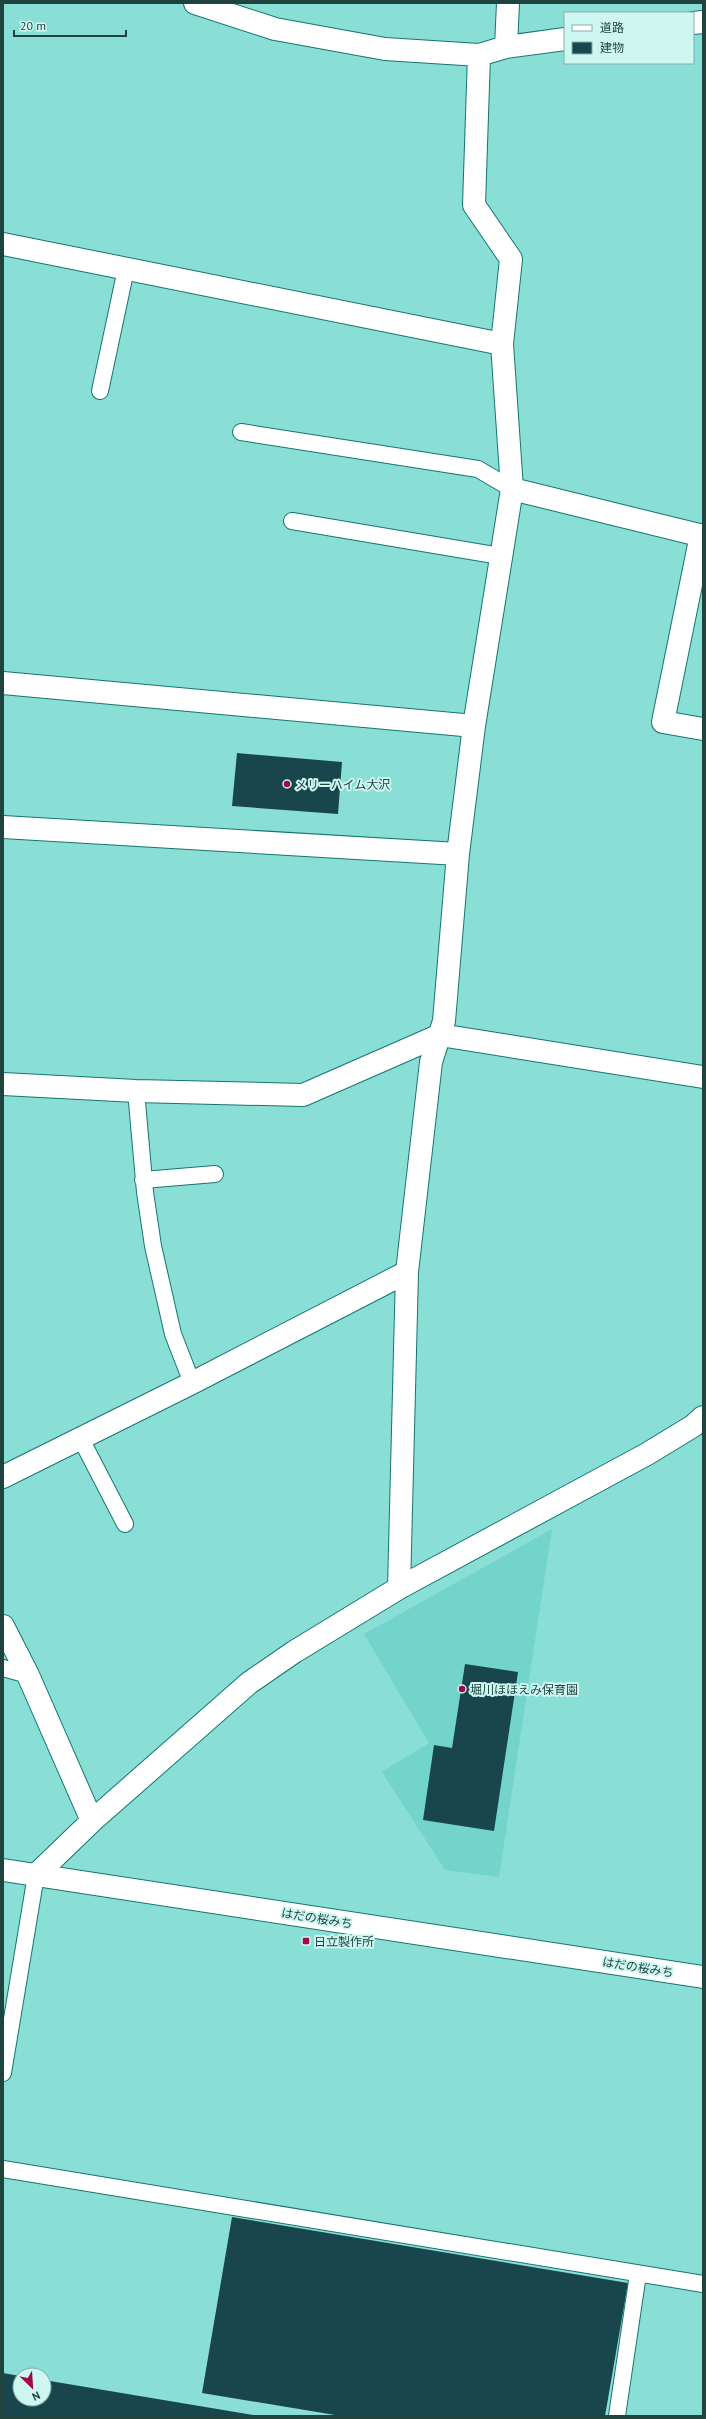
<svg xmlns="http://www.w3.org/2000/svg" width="706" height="2419" font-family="'PT Sans','Noto Sans JP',sans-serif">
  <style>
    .built { fill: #73d4cc }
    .building { fill: #18464c }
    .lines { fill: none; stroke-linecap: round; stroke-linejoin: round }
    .lane-casing { stroke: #147670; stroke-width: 18 }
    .street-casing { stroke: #147670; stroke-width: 24 }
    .secondary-casing { stroke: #147670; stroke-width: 24 }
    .lane { stroke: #fff; stroke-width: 16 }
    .street { stroke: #fff; stroke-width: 22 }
    .secondary { stroke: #fff; stroke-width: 22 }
    .poi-dot { fill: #a20845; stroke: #cef7f2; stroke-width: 1.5 }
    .labels { text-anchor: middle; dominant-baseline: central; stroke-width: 4; stroke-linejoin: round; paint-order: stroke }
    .poi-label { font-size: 12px; fill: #1f4440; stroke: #cef7f2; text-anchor: start }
    .street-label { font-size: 12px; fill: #1f4440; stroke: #cef7f2 }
  </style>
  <rect width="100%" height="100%" fill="#89dfd6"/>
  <path class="built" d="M552,1529L499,1877L445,1870L382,1772L429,1743L364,1634Z"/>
  <path class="building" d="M237,753L342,762L338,814L232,806Z
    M465,1664L518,1672L494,1831L423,1820L434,1745L452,1748Z
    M232,2217L628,2283L605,2416H341L202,2393Z
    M3,2373L20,2376V2399H44V2380L259,2416H3Z"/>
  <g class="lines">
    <g class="lane-casing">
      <path id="lane" d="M100,391L126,269
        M241,432L478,469L512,489
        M292,521L500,556
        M136,1091L145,1192L153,1246L173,1334L192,1383
        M143,1180L215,1174
        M81,1439L125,1524
        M3,1668L28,1675
        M3,2073L36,1875
        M3,2169L703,2284
        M617,2416L638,2274"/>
    </g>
    <g class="street-casing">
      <path id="street" d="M195,3L275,29L385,49L479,55L506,47L565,39
        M693,23L703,22
        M506,47L508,3
        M3,244L502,344
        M512,489L703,536
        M701,535L663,722L703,729
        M3,683L474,726
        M3,827L458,854
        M3,1084L136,1091L303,1095L440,1035L703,1077
        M3,1477L192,1383L407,1272
        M399,1588L407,1272L431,1062L444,1021L458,854L474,726L512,489L502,344L511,259L474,205L479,55
        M3,1626L28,1675L92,1821
        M36,1875L92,1821L249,1683L294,1652L399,1588L647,1454L693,1426L703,1417"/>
    </g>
    <g class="secondary-casing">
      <path id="secondary" d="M3,1870L703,1977"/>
    </g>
    <use href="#lane" class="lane"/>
    <use href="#street" class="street"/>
    <use href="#secondary" class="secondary"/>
  </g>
  <g class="poi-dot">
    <circle cx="287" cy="784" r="4"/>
    <circle cx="462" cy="1689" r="4"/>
    <rect x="302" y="1937" width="8" height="8" rx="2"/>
  </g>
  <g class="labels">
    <g class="poi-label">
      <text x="295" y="784">メリーハイム大沢</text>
      <text x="470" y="1689">堀川ほほえみ保育園</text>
      <text x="314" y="1941">日立製作所</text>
    </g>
    <g class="street-label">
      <text transform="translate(317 1918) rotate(9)">はだの桜みち</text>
      <text transform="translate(638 1967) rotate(9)">はだの桜みち</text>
    </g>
  </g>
  <rect width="706" height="2419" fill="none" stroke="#1f4440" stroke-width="8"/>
  <rect x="564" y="12" width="130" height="52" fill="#cef7f2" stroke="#88afab"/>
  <rect x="572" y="25" width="20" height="6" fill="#ffffff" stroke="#88afab"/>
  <text x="600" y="32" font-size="12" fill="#1f4440">道路</text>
  <rect x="572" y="42" width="20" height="12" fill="#18464c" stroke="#88afab"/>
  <text x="600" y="52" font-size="12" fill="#1f4440">建物</text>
  <g transform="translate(32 2387) rotate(155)"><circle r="19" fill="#cef7f2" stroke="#88afab"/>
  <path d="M0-3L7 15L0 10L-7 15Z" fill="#a20845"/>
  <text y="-6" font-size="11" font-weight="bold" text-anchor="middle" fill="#1f4440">N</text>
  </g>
  <path d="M14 30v6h112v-6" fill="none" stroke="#1f4440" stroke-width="2"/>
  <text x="20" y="30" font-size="12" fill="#1f4440" stroke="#cef7f2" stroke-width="3" paint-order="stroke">20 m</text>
</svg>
